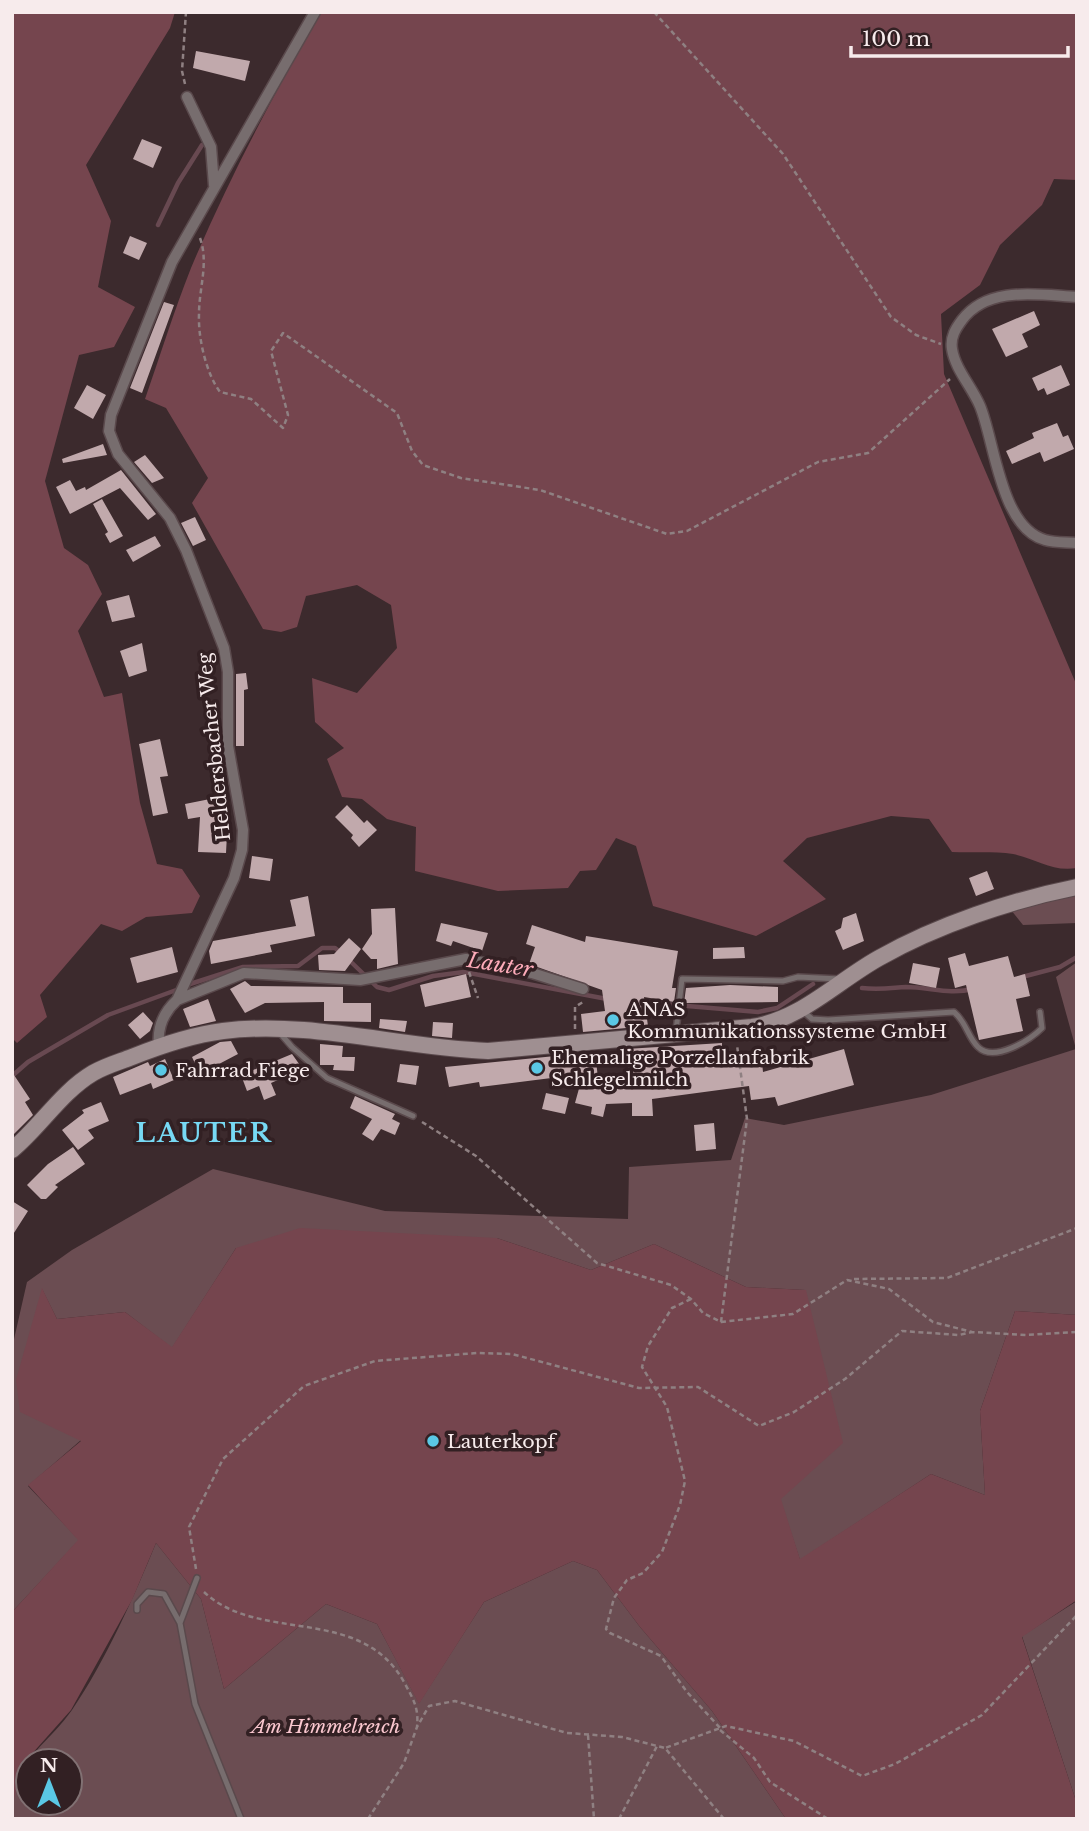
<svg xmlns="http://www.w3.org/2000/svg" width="1089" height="1831" font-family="'Libre Baskerville',serif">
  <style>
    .green { fill: #6b4d52; fill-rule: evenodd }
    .forest { fill: #75454e }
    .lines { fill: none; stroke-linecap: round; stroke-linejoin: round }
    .stream { stroke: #684951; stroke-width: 4.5 }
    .building { fill: #c1a9ac }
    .lane-casing { stroke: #5a494c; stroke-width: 8 }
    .street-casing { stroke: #5a494c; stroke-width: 13 }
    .secondary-casing { stroke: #5a494c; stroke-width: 18 }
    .path { stroke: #8f8082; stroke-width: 2.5; stroke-dasharray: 5 3.5; stroke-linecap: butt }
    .lane { stroke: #776d6e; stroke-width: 5 }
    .street { stroke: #776d6e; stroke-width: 10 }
    .secondary { stroke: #9f8f91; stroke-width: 16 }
    .poi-dot { fill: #5ac8e5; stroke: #322023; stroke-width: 2.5 }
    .labels { text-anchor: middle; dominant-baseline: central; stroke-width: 7; stroke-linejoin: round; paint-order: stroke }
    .street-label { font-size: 19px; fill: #f7ebec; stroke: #322023 }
    .poi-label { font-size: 19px; fill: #f7ebec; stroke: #322023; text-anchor: start }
    .park-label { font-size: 19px; font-style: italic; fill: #fac7cf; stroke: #322023 }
    .water-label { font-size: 21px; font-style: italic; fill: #fdabb9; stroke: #322023 }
    .district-label { font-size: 26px; font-weight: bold; letter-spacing: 2px; fill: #77d9f4; stroke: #322023 }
  </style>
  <rect width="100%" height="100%" fill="#3c2a2d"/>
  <path class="green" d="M1077,887V923L1023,925L1007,905Z
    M1077,962V1315L1015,1311L980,1411L985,1495L931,1474L800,1560L780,1499L805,1290L746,1287L654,1244L591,1270L497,1238L236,1248L172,1348L125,1312L57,1319L42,1289L81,1440L28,1486L79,1540L12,1612V1348L27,1282L72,1250L213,1169L385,1211L628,1219L629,1167L731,1160L745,1118L784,1125L931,1095L1076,1049L1056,977Z
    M156,1543L201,1599L224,1689L326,1604L377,1624L419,1703L484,1602L573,1561L597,1570L640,1627L712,1711L786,1819H12C12,1758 42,1752 72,1710C105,1662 134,1597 156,1543ZM28,1761H70V1803H28Z
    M1077,1601V1804L1022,1636Z"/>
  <path class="forest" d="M12,12H175L170,28L86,165L111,221L98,287L135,307L114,347L79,355L45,481L64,548L88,565L102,594L78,631L104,697L122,693L140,803L157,864L182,869L200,896L192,913L146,917L122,931L101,924L40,995L47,1017L17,1043L12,1038Z
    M321,12H1077V180L1054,179L1042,205L1000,245L980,285L941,314L944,374L1077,686V868C1051,872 1038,859 1013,854C993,851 972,853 952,852L929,819L891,816L807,838L783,861L826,899L756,936L653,906L636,846L616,838L596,870L580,871L568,888L498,891L415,871L416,827L387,819L362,799L342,797L327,759L344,748L315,722L312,678L357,693L397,648L391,605L357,585L306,596L297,627L281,632L263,629L192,503L208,478L166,408L145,399C160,356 174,311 191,268C228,180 273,95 321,12Z
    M300,1228L497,1238L591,1270L654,1244L746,1287L806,1290L843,1443L781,1499L800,1559L931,1474L985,1495L980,1411L1015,1311L1077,1315V1600L1022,1637L1077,1804V1819H786L712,1711L640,1627L597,1570L573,1561L484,1602L419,1704L377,1624L326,1604L224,1689L201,1599L156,1543L132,1600L71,1710L22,1765L12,1809V1612L78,1540L28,1485L81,1441L20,1412L16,1380L42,1288L57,1319L125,1312L172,1347L236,1248Z"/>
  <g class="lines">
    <path class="stream" d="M158,225L178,183L202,145
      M349,960L377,987L389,990L433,976L464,972L607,999
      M1022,977L1060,967L1077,957
      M187,985L243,967L298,966L322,948H335L340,952
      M862,988C879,990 890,988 906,987C930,987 949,995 973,989
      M640,1002L758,1012L777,1008L813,984
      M12,1076L28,1062L108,1015L179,989"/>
  </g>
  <path class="building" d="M196,51L250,61L245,81L193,68Z
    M142,139L162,147L153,168L133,159Z
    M130,236L147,243L139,260L123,253Z
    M164,302L174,305L142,393L130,388Z
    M1034,311L1040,325L1022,334L1028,347L1006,357L992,329Z
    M1061,365L1070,385L1047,395L1044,388L1038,391L1032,378Z
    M87,385L106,395L93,419L74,408Z
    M1057,423L1063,437L1068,435L1074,449L1044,462L1040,452L1012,464L1006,451L1034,438L1032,433Z
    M103,444L107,455L63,463L62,459Z
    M145,455L164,478L152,483L134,462Z
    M121,470L156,514L148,520L120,488L70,514L56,487L70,480L76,491L85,487L86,490Z
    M102,499L123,536L110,543L105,534L108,532L93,504Z
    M195,517L206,540L193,546L181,523Z
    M155,536L161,546L133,562L126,550Z
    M129,595L135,617L112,622L106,601Z
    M142,643L147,671L129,677L120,651Z
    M246,673L248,689L244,690V746H236V674Z
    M160,739L168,776L160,777L168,813L153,816L139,744Z
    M220,797L227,834L226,853L198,852L200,817L188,819L185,804Z
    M347,805L364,823L367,820L377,830L359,847L351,838L353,835L335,817Z
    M252,856L273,859L270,881L249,878Z
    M987,871L994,889L976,896L969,878Z
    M308,896L315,936L270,945L272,952L211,964L209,951L213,941L296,926L290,900Z
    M395,908L398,964L377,969V959H371L362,949L372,934L371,909Z
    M856,913L864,941L843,950L835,931L841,928L843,918Z
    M441,923L488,933L482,951L453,941L451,946L436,941Z
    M532,925L585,942L586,936L678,951L672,988H676L674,1002L644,997L648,1026L583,1032L581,1014L605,1011L602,990L529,964L535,947L526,944Z
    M349,938L361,949L345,971L319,970L318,955L334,954Z
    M172,947L178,972L137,983L130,958Z
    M744,947L745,958L713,959V948Z
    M965,953L969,966L1008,956L1014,977L1025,974L1030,996L1016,999L1023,1031L979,1040L966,985L955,988L948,958Z
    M913,963L940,968L936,988L909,983Z
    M466,974L471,997L425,1007L420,985Z
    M245,981L251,986L343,987V1003H371V1022L324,1021V1002L265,1003L245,1013L230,989Z
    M730,985L778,987V1002L684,1003L686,988Z
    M208,999L216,1021L190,1027L183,1009Z
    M143,1012L153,1023L150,1031L140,1039L128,1025Z
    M380,1019L407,1021L405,1032L379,1028Z
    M433,1022L453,1023L452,1038L432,1036Z
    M231,1041L238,1054L200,1074L192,1057L220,1042Z
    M722,1043V1062L728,1061V1066L762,1062L763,1072L844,1049L854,1085L778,1106L775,1097L751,1100L749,1086L652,1099L653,1116H632V1103L606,1104L603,1117L591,1114L592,1107L575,1103L583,1074L480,1087L479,1082L449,1087L445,1067L595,1052L599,1087L631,1085L626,1049Z
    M320,1044L343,1046L342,1057H355L354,1071L333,1070L334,1065H320Z
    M292,1054L302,1068L289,1067L298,1071L271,1083L276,1095L264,1100L259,1086L247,1091L241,1075Z
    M165,1059L174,1080L153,1089L151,1083L120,1095L113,1077L148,1062L150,1066Z
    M400,1064L419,1066L416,1085L397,1082Z
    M12,1072L30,1099L25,1102L33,1115L12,1136Z
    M546,1093L569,1098L565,1114L542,1109Z
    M355,1096L395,1114L392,1119L400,1123L395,1135L381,1129L373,1141L362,1134L372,1119L350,1108Z
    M101,1102L109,1121L88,1130L94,1138L78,1150L62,1130L84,1113L82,1110Z
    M714,1123L716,1149L696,1151L694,1125Z
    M73,1147L85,1164L55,1185L58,1187L46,1199H41L27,1185L48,1164Z
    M12,1201L28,1211L12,1236Z"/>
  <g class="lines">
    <g class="lane-casing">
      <path id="lane" d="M804,1012L812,1019L828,1020L954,1012C967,1023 967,1036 978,1047C994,1063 1030,1040 1042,1028L1040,1012
        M676,1031L682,979L783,981L798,977L840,979
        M279,1032L292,1047L327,1078L413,1116
        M197,1578L180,1623L195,1704L241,1819
        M137,1610V1604L148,1592L164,1594L180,1623"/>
    </g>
    <g class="street-casing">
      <path id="street" d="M187,97L211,147L214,185
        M1077,297C1039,295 988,285 962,320C956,328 950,337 952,349C955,369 972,387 980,406C995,442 1000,527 1045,540C1055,543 1067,542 1077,543
        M177,1000L244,973L360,980L466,959L532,973L583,989
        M159,1046C157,1028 164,1012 177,1000L234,878L242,850L243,830L228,746V672L224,648L186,550L170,518L118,454L109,431L111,415L172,262L315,12"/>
    </g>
    <g class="secondary-casing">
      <path id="secondary" d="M12,1150C40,1127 61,1092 93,1073C105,1066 119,1062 132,1057C162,1045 191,1035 223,1031C310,1020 401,1048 488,1051L752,1027C802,1019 836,982 879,958C937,925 1012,900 1077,887"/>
    </g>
    <path class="path" d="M654,12L783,154L891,317L916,335L941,344
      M185,84L182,71L186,12
      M200,238C209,263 199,288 199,314C198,338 206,373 220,392L251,399L283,428L288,415L271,351L283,333L397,413L412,451L423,465L461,478L540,490L667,534L687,531L818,462L868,453L950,379
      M469,972L478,998
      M575,1029V1007L583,1002
      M422,1122L476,1156L597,1263L671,1285L691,1299L703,1313L721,1322L793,1314L847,1280L889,1289L933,1322L972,1332L1026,1335L1077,1332
      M854,1279L947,1278L1077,1228
      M691,1299L672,1308L648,1346L642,1367L667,1407L685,1481L680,1505L662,1552L643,1573L627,1580L614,1598L606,1629L610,1633L661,1656L687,1692L721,1729
      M721,1322L747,1119L737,1045
      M196,1569L189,1527L223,1459L304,1386L375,1361L477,1353L512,1354L639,1388L698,1387L759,1426L794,1412L845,1379L902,1331L959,1335L972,1332
      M204,1592C259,1644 360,1604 404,1682C413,1699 419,1707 417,1727
      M720,1730L754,1758L770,1782L828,1819
      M588,1735L594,1819
      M368,1819L404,1763L417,1727L429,1706L455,1701L567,1733L622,1737L665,1748
      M619,1819L657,1746
      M724,1819L665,1748L726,1726L794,1741L862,1776L895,1764L982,1715L1077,1615"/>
    <use href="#lane" class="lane"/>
    <use href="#street" class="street"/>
    <use href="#secondary" class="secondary"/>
  </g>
  <g class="poi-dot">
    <circle cx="613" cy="1020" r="7"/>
    <circle cx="537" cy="1068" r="7"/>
    <circle cx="161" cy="1070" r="7"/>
    <circle cx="433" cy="1441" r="7"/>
  </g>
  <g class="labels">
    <g class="street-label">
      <text transform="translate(214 747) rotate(-96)">Heldersbacher Weg</text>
    </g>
    <g class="poi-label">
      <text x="627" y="1009">ANAS<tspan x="627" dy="22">Kommunikationssysteme GmbH</tspan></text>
      <text x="551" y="1057">Ehemalige Porzellanfabrik<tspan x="551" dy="22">Schlegelmilch</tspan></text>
      <text x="175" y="1070">Fahrrad Fiege</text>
      <text x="447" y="1441">Lauterkopf</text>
    </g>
    <g class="park-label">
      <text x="326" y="1726">Am Himmelreich</text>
    </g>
    <g class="water-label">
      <text transform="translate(500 965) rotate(9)">Lauter</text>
    </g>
    <g class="district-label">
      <text x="204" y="1133">LAUTER</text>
    </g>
  </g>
  <rect width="1089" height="1831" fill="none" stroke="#f7ebec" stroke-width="28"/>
  <g transform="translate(49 1782)"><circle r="33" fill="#322023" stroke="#817173" stroke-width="2"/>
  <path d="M0-5L12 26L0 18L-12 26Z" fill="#5ac8e5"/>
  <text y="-10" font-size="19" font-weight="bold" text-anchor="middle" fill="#f7ebec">N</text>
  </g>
  <path d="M851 46v10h217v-10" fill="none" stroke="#f7ebec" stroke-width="3.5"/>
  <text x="862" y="46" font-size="21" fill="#f7ebec" stroke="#322023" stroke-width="5" paint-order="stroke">100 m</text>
</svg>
